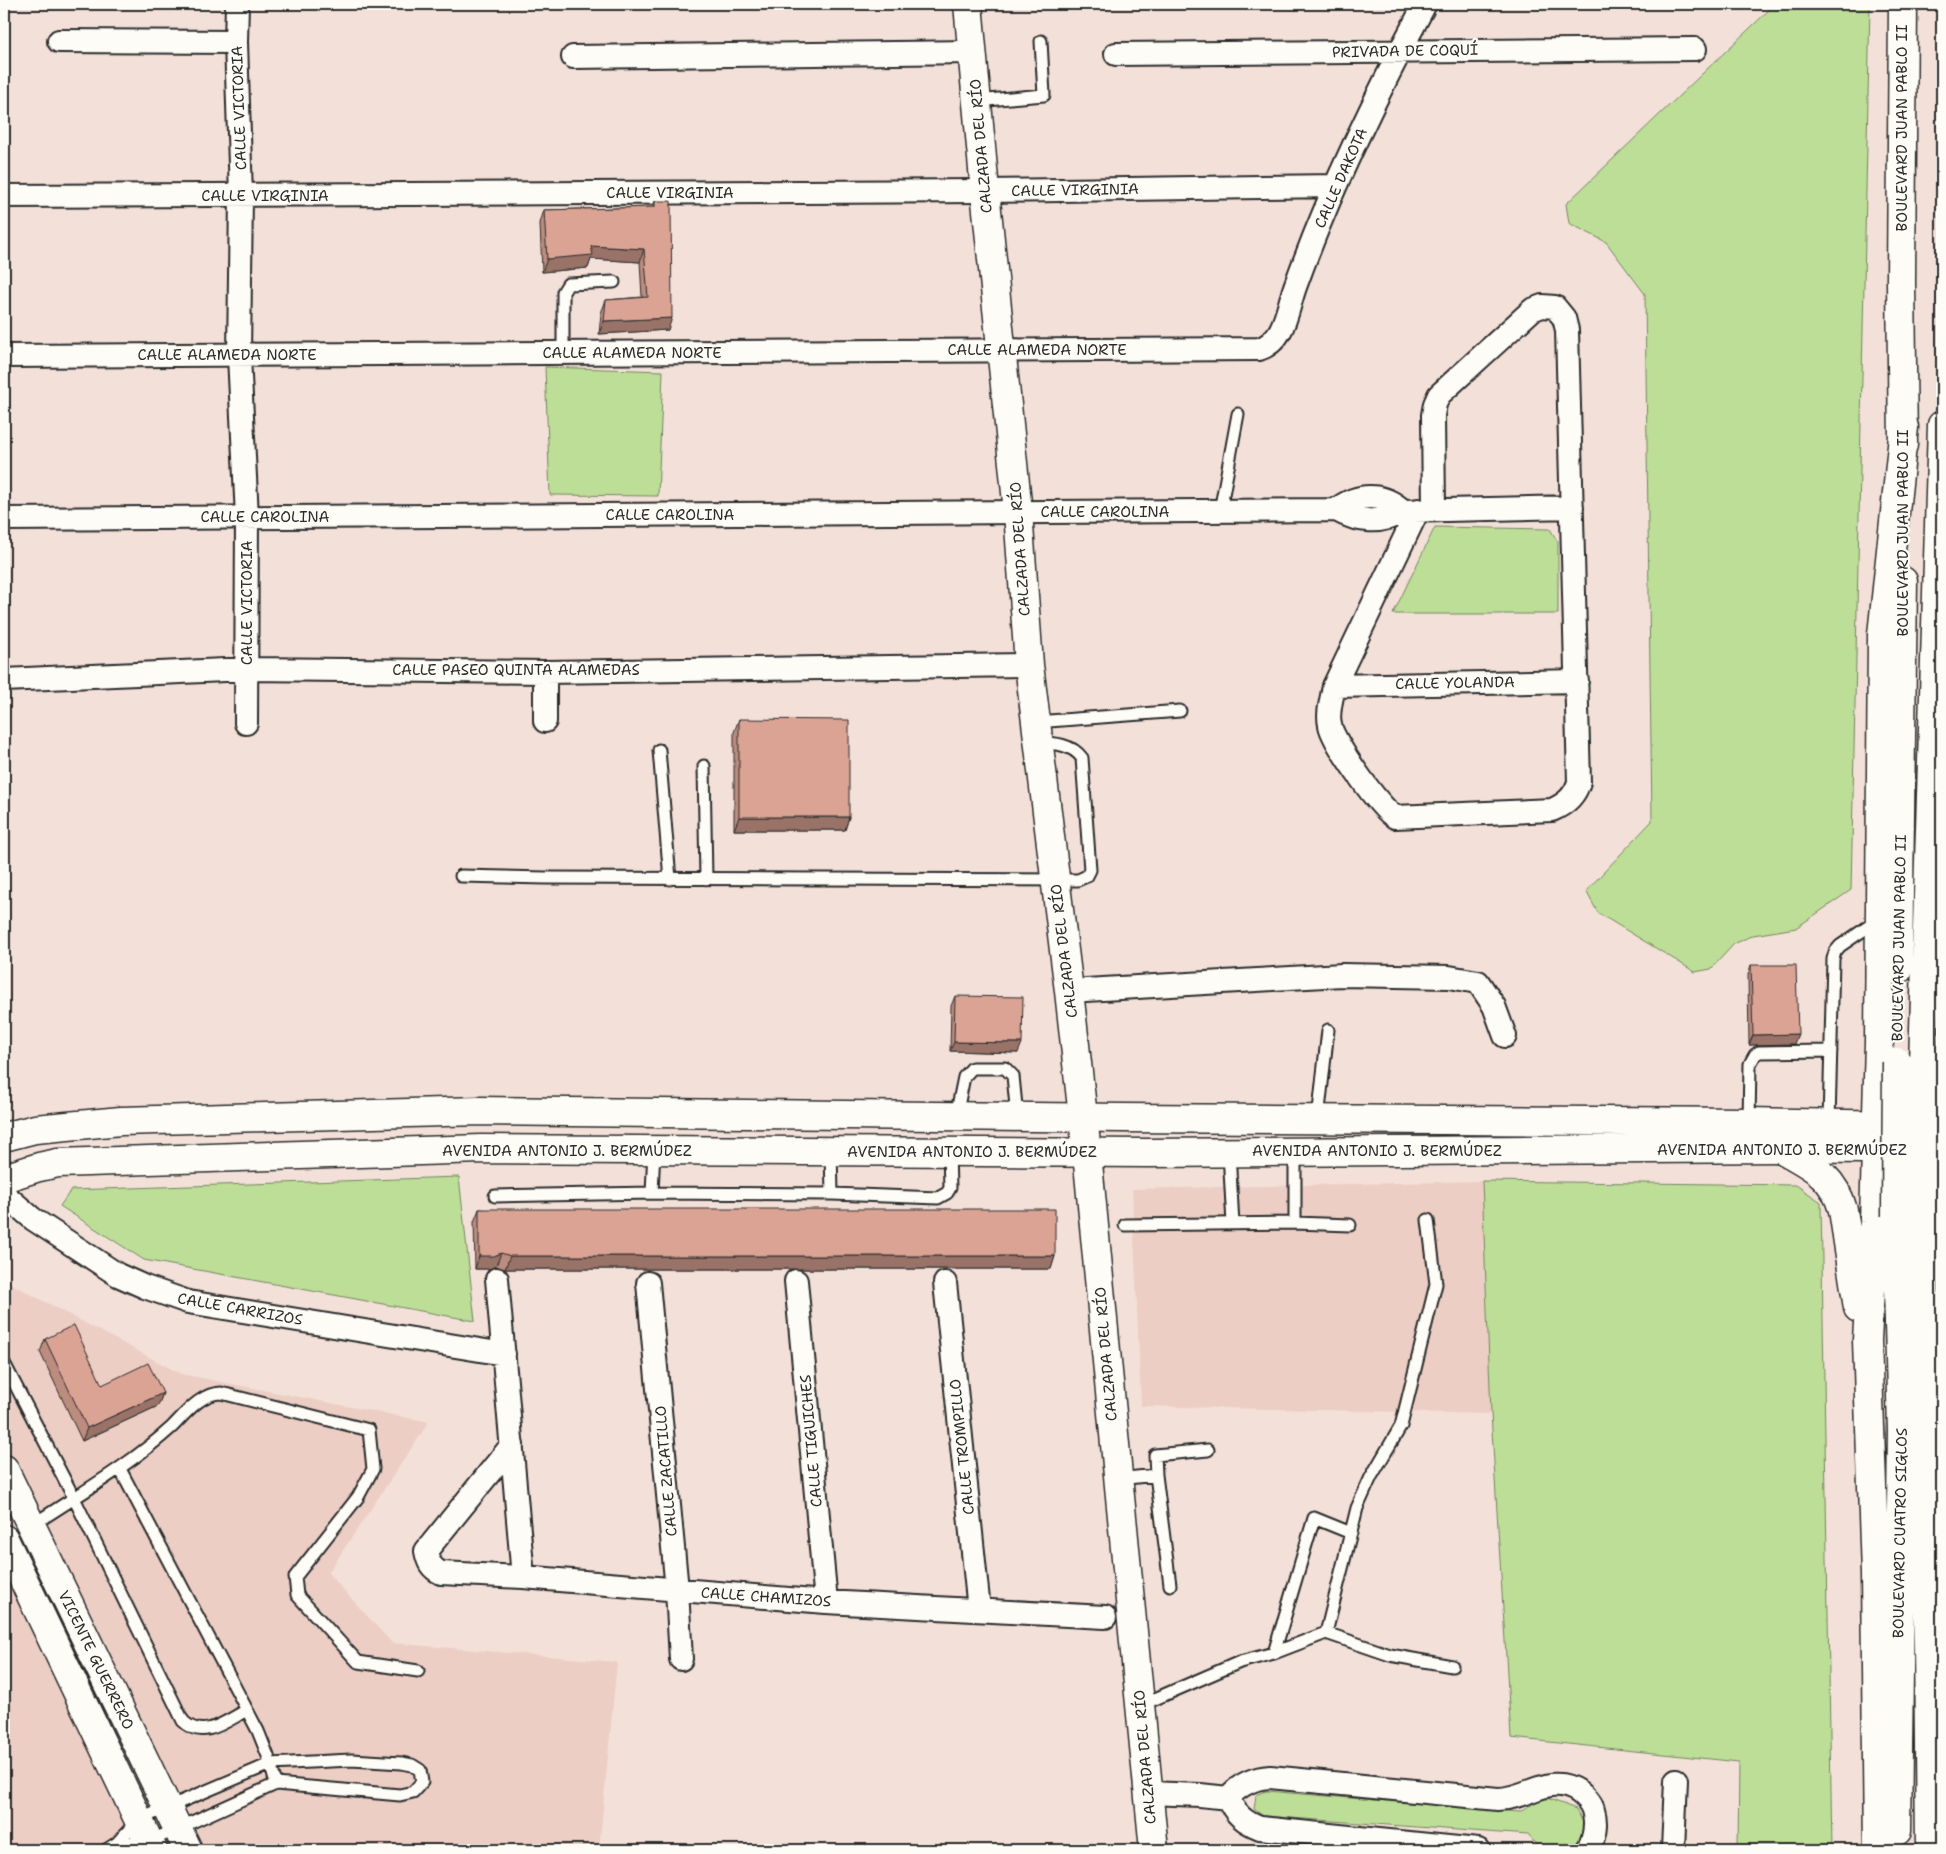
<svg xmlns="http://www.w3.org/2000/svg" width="1946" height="1854" font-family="'Shantell Sans',sans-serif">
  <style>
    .built { fill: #eccec4 }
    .green { fill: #bdde97; stroke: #748461 }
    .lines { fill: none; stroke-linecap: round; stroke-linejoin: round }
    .service-casing { stroke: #2b2b2b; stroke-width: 15 }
    .minor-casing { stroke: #2b2b2b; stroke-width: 26 }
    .tertiary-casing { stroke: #2b2b2b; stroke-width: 31 }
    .primary-casing { stroke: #2b2b2b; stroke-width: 31 }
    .trunk-casing { stroke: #2b2b2b; stroke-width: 31 }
    .service { stroke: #fdfcf7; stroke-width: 11 }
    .minor { stroke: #fdfcf7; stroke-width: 22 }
    .tertiary { stroke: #fdfcf7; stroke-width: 28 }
    .primary { stroke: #fdfcf7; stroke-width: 28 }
    .trunk { stroke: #fdfcf7; stroke-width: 28 }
    .trunk-bridge-casing { stroke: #2b2b2b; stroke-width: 31; stroke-linecap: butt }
    .trunk-bridge { stroke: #fdfcf7; stroke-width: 28 }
    .wall { fill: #bc8c7f; stroke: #2b2b2b }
    .shaded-wall { fill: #997268; stroke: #2b2b2b }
    .building { fill: #dba394; stroke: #2b2b2b }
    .labels { text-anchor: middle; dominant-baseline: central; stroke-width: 4.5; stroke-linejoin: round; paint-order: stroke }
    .street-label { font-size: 15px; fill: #2b2b2b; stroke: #fdfcf7 }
  </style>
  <rect width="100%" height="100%" fill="#f3e1d9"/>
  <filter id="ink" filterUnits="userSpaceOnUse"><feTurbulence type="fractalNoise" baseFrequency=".02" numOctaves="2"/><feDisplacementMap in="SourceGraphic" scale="10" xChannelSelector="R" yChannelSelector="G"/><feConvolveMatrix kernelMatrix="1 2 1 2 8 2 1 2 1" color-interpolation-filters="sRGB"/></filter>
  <g filter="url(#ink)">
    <path class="built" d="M1482,1181L1491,1414L1141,1406L1132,1189Z
      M4,1280L181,1374L429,1422L328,1573L392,1643L617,1662L599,1850H4Z"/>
    <path class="green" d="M1768,4H1870L1851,890L1796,928L1753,935L1734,944L1711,969L1695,972L1598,913L1586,891L1652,821L1645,294L1606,242L1569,223L1566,204L1771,8Z
      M545,367L663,371L658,496L550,495Z
      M1435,527L1550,529L1558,542V614H1393Z
      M459,1177L475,1321L144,1260L60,1206L71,1190Z
      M1482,1181L1796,1185L1821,1202L1832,1850H1738L1739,1762L1511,1738L1491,1414Z
      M1266,1791L1520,1812L1544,1797L1576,1809L1584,1824L1580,1841L1572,1850H1541L1528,1835L1263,1816L1254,1809L1256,1795Z"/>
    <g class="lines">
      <g class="service-casing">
        <path id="service" d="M977,101L1044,95L1041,41
          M563,353V292L568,284L614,282
          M1220,511L1238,414
          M1036,722L1180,711
          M659,750L670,879
          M704,766L706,879
          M461,876L546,878L1078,880L1087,876L1090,870L1082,758C1072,744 1054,743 1039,743
          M956,1116L964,1077L972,1068H1005L1013,1076L1017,1116
          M1318,1119L1328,1030
          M1749,1122L1750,1064L1755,1055L1759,1052L1831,1051
          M1829,1123L1833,959L1835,952L1840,946L1878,920
          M654,1150L652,1193L832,1194L938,1198L947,1193L950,1188L949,1152
          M831,1151L832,1194
          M1229,1152L1233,1224
          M1295,1152V1223
          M495,1196L652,1193
          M1125,1225L1295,1223L1350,1225
          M4,1363L74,1498L183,1721C203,1741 226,1721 247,1710
          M120,1469L258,1731L268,1756L276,1784
          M1156,1475L1155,1455L1208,1450
          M1118,1479L1156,1475L1170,1585
          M31,1526C79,1494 129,1466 172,1427C185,1414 201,1393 221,1393L369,1430L373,1469L358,1497L295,1577L297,1595L358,1662L418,1671
          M1326,1633L1390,1655L1452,1666
          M1274,1653L1314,1518L1351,1533
          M1141,1705L1240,1662L1274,1653L1326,1633L1357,1508L1371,1477L1401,1426L1436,1284L1428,1220
          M106,1850L117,1843L138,1820L270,1764L351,1760L402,1763L412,1765L420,1770L422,1782L413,1792L400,1795L276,1784L148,1842L117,1843"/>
      </g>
      <g class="minor-casing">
        <path id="minor" d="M237,4L236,42L241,196L239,356L247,517L246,723
          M59,41L236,42
          M1116,54L1695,49
          M573,57L973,52
          M4,196L985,191L1335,186
          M4,356L1259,349C1285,341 1287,309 1295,287C1330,189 1376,95 1425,4
          M1336,510C1357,493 1383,492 1403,511
          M1418,510L1334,686C1332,698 1327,713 1330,725C1333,742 1380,809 1395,817L1552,810C1566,804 1575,796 1579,782L1567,330L1564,318L1555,307L1542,306L1532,310L1439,395L1435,404L1433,415L1434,510
          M4,519L1336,510C1357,522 1382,525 1403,511L1572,507
          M545,672V721
          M4,680L247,669L545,672L1029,665
          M1334,686L1577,681
          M1069,991L1342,975L1449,977L1478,982L1494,1006L1505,1036
          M4,1194L33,1219L118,1275L145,1287L188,1302L504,1354
          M497,1279L523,1577
          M796,1281L826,1602
          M648,1283L677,1590L681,1659
          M945,1283L979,1610
          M512,1445L426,1551C428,1562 431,1568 441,1573L523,1577L826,1602L1105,1617
          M1148,1793L1200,1795L1228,1798
          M1228,1798C1239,1785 1253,1778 1270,1777L1498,1799C1527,1799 1550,1772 1579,1792C1585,1797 1591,1802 1593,1810C1597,1823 1595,1839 1587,1850
          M1228,1798C1235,1814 1244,1822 1260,1828L1478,1850
          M1673,1850L1676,1780"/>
      </g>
      <g class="tertiary-casing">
        <path id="tertiary" d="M968,4L985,191L1018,512L1029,665L1069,991L1087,1153L1154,1850
          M4,1469L188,1850
          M4,1539L153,1850"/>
      </g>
      <g class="primary-casing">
        <path id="primary" d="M4,1137L35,1129L121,1121L480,1111L1123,1118L1749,1122L1942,1126
          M4,1178L39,1167L58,1163L481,1149L1149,1153L1780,1148L1942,1150"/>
      </g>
      <g class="trunk-casing">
        <path id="trunk" d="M1903,4L1901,282L1903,445
          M1898,970L1903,581
          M1923,1064L1942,425
          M1780,1148C1811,1166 1833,1174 1843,1210L1858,1308
          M1924,1215L1930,1850
          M1896,1216L1902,1431L1897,1831
          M1878,1850L1875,1574L1867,1340L1874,1222L1879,1042L1882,635L1904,427"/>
      </g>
      <use href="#service" class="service"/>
      <use href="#minor" class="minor"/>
      <use href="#tertiary" class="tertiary"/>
      <use href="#primary" class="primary"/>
      <use href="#trunk" class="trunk"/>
      <g class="trunk-bridge-casing">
        <path id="trunk-bridge" d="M1923,1064L1924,1215
          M1896,1216L1897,1062"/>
      </g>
      <use href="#trunk-bridge" class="trunk-bridge"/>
    </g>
    <path class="wall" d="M655,201L668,330L599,334L601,313L606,300L642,297L640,262L591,259L588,268L542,272L540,223L544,210L653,207Z
      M739,719L849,817L845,830H734V732Z
      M1751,965L1794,1044L1749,1045L1748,975Z
      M955,996L1018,1053L950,1051L951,1006Z
      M479,1209L1055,1256L1051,1269H505L496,1266L489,1269H475L474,1222Z
      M45,1339L102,1385L163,1393L158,1406L82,1441L40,1352Z"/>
    <path class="shaded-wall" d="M591,246L644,249L640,262L591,259L588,268L542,272L547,259Z
      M672,318L668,330L599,334L604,321Z
      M739,817H849L845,830H734Z
      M1798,1034L1794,1044L1749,1045L1753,1035Z
      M954,1042L1022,1043L1018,1053L950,1051Z
      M501,1253L496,1266L489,1269H475L479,1256Z
      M510,1256H1055L1051,1269H505Z
      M163,1393L158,1406L82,1441L87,1428Z"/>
    <path class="building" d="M655,201H671L672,318L604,321L606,300L648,297L644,249L591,246L593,255L547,259L544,210L655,207Z
      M739,719L849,720V817H739Z
      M1751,965H1796L1798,1034L1753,1035Z
      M955,996L1023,997L1022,1043L954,1042Z
      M479,1209H1055V1256H510L501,1253L494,1256H479Z
      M74,1325L102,1385L148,1363L163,1393L87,1428L45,1339Z"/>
  </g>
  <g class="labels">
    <g class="street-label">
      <text transform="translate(1405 51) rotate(-1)">PRIVADA DE COQUÍ</text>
      <text transform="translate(239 108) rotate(-92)">CALLE VICTORIA</text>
      <text transform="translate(1902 128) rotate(-90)">BOULEVARD JUAN PABLO II</text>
      <text transform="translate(981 146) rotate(-95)">CALZADA DEL RÍO</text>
      <text transform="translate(1341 178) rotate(-66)">CALLE DAKOTA</text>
      <text transform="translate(1075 190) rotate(-1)">CALLE VIRGINIA</text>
      <text x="670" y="193">CALLE VIRGINIA</text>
      <text x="265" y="196">CALLE VIRGINIA</text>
      <text x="1037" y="350">CALLE ALAMEDA NORTE</text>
      <text x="632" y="353">CALLE ALAMEDA NORTE</text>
      <text x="227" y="355">CALLE ALAMEDA NORTE</text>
      <text x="1105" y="512">CALLE CAROLINA</text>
      <text x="670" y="515">CALLE CAROLINA</text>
      <text x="265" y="517">CALLE CAROLINA</text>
      <text transform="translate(1903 533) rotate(-90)">BOULEVARD JUAN PABLO II</text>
      <text transform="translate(1020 549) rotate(-94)">CALZADA DEL RÍO</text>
      <text transform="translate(247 603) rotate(-90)">CALLE VICTORIA</text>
      <text x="516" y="670">CALLE PASEO QUINTA ALAMEDAS</text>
      <text transform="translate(1455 683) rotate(-1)">CALLE YOLANDA</text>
      <text transform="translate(1899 938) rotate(-89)">BOULEVARD JUAN PABLO II</text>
      <text transform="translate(1064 951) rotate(-97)">CALZADA DEL RÍO</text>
      <text x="1782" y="1150">AVENIDA ANTONIO J. BERMÚDEZ</text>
      <text x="567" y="1151">AVENIDA ANTONIO J. BERMÚDEZ</text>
      <text x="1377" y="1151">AVENIDA ANTONIO J. BERMÚDEZ</text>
      <text x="972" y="1152">AVENIDA ANTONIO J. BERMÚDEZ</text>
      <text transform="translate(240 1309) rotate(10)">CALLE CARRIZOS</text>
      <text transform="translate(1106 1354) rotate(-95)">CALZADA DEL RÍO</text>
      <text transform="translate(811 1441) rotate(-95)">CALLE TIGUICHES</text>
      <text transform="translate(962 1447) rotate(-96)">CALLE TROMPILLO</text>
      <text transform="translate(666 1471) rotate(-95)">CALLE ZACATILLO</text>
      <text transform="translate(1900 1533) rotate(-89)">BOULEVARD CUATRO SIGLOS</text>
      <text transform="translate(766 1597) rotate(4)">CALLE CHAMIZOS</text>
      <text transform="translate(96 1660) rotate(64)">VICENTE GUERRERO</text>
      <text transform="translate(1145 1757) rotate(-95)">CALZADA DEL RÍO</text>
    </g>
  </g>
  <rect width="1946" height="1854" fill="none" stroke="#fdfcf7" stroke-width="20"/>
  <rect x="10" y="10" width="1926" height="1834" fill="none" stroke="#2b2b2b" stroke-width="2" filter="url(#ink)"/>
</svg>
